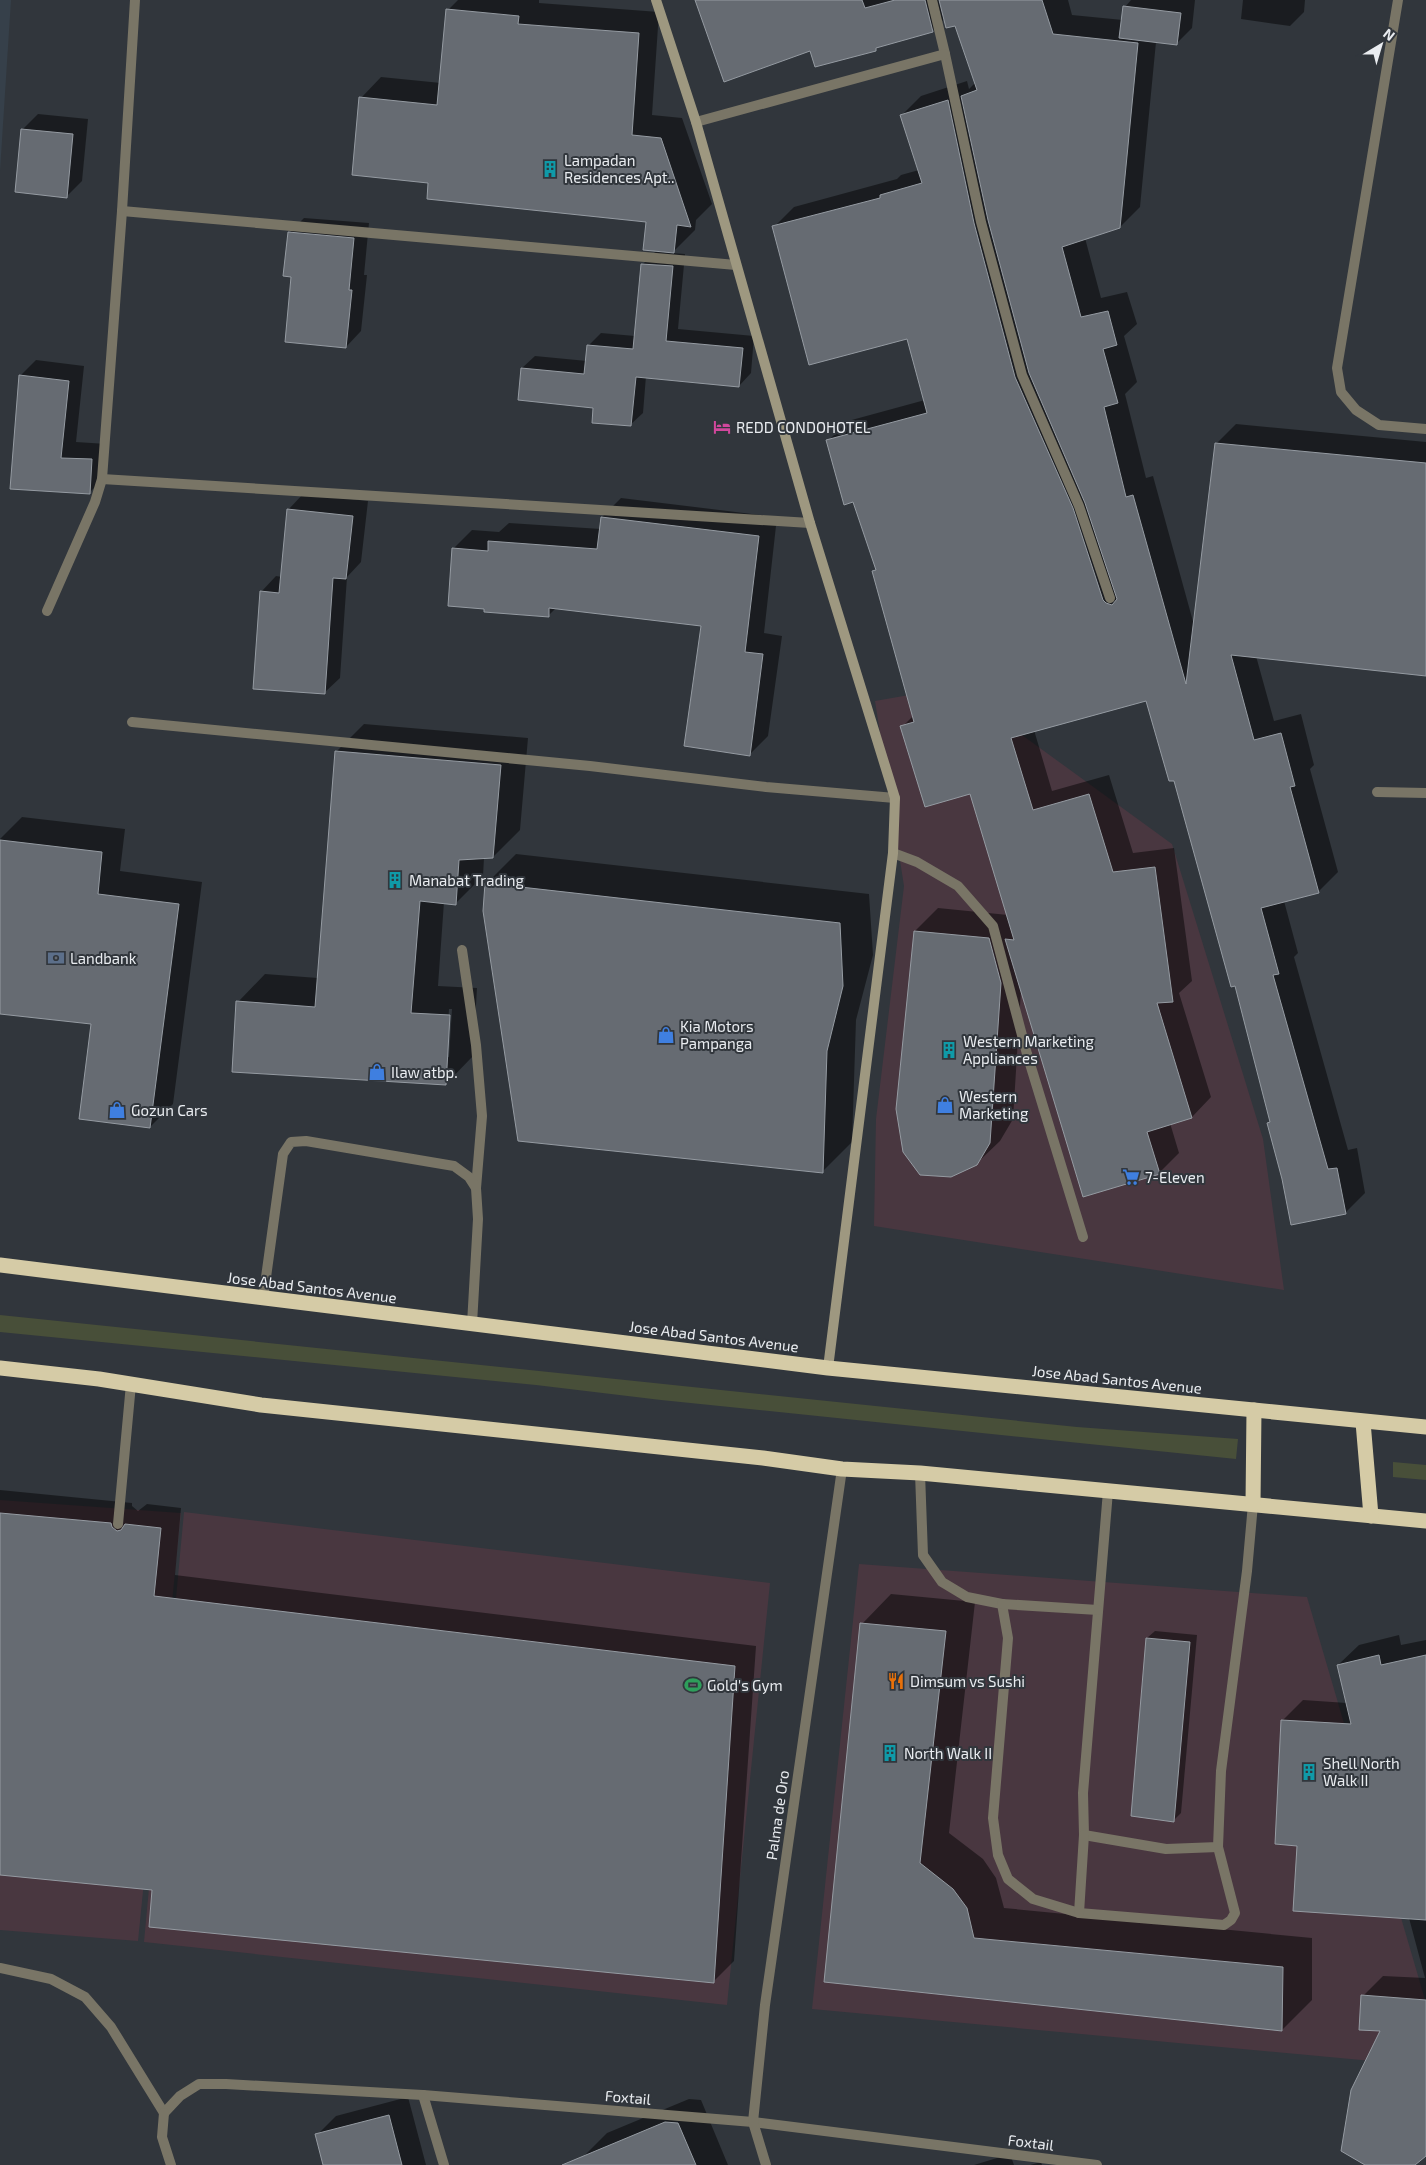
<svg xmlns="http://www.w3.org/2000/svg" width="1426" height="2165" font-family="'Exo 2',sans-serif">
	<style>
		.commercial { fill: #493740 }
		.built { fill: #36404a }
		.green { fill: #484f39 }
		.shadow { fill: #0007; fill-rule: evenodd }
		.building { fill: #666b72; stroke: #959ba2 }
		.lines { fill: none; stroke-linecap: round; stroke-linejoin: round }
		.lane { stroke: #797566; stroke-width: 10 }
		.street { stroke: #797566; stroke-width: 10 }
		.secondary { stroke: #9e9880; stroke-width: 10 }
		.highway { stroke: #d5cba6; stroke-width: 15 }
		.labels { text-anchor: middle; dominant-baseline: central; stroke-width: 4; stroke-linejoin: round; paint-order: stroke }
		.poi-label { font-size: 15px; fill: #e9ecf0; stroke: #31363c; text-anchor: start }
		.street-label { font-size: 15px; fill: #e9ecf0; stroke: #31363c }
	</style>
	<rect width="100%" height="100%" fill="#31363c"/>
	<g class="commercial">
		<path d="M1000,679L1022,735L1172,844L1263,1139L1284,1290L874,1226L876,1119L904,886L875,701Z"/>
		<path d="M0,1500L181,1513L138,1941L0,1930Z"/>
		<path d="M184,1512L770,1583L727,2005L144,1942Z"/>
		<path d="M859,1564L1307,1597L1426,2003V2066L812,2009Z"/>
	</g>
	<path class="built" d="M0,0H11L0,171Z"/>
	<g class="green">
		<path d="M0,1315L1077,1427L1238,1439L1236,1459L661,1400L536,1385L0,1332Z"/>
		<path d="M1393,1462L1426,1465V1480L1393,1477Z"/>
	</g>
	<g class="shadow">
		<path d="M458,0H539V3L659,12L652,115L682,118L712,204L696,220L695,230L672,253L685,254L678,329L754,336L751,373L739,386L646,376L643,413L630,425L522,368L535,356L587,361L588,346L601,333L635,336L643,264L657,250L647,221L430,181L361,98L381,77L441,83L448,10Z"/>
		<path d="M696,0H1068L1072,15L1123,20L1125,7L1131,0H1195L1192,28L1176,44L1156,42L1140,207L1120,227L1085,238L1101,298L1127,292L1137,324L1124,336L1137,382L1125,394L1146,478L1153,476L1194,625L1216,444L1236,424L1426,442V675L1256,656L1274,721L1301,714L1314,765L1310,769L1338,872L1318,892L1284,901L1298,953L1294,957L1348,1150L1357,1148L1365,1193L1345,1213L1271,1121L1236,984L1175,780L1147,699L1034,730L1052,791L1109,775L1133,853L1174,848L1192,981L1179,993L1211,1097L1192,1117L1170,1123L1179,1153L1159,1173L1021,990L1013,1119L1000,1141L976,1164L898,1109L915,931L938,908L1008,915L971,792L902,727L913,716L874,571L877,568L854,501L828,441L848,421L925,400L908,338L774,227L794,207L897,179L901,175L919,170L901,116L921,96L967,81L969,89L975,83L955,24L945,18L932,31L880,45L876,49H811Z"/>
		<path d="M1243,0H1305L1304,12L1290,26L1241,19Z"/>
		<path d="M38,114L88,119L82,181L67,196L23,129Z"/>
		<path d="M304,218L369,223L364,275H367L361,331L346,347L292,276L289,233Z"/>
		<path d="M36,360L84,366L76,442L107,444L105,477L89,493L12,488L20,376Z"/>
		<path d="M303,494L368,501L361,562L347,577L340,678L324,693L261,592L276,576L282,577L288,510Z"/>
		<path d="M621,498L777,517L764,633L782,636L768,736L749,755L703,625L556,608L548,616L485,608L453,549L472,530L499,532L509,523L601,529L602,517Z"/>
		<path d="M364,724L528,738L520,830L493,857L484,858L483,876L456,903L444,902L438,986L477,988L473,1056L446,1084L238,1002L265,974L318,978L336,752ZM449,1009H452L449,1057H446Z"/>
		<path d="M22,817L125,829L120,871L202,882L173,1104L150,1127L93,1023L0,1013V839Z"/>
		<path d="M516,854L869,894L873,955L856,1020L852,1142L822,1172L486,884Z"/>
		<path d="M0,1490L132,1503V1506L138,1511L147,1504L181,1508L175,1575L756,1646L734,1961L713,1982L154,1889L0,1873Z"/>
		<path d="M891,1594L975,1602L949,1833L983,1859L996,1878L1004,1908L1312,1938V2000L1282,2030L825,1981L862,1624Z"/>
		<path d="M1155,1631L1197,1635L1181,1813L1173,1821L1147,1638Z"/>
		<path d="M1399,1635L1401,1645L1426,1640V2155L1394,2165H1367L1382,2030L1363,1996L1383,1976L1425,1978L1409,1918L1298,1845L1283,1720L1303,1700L1347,1703L1338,1665L1359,1645Z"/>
		<path d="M408,2097L426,2165H325L317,2135L336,2116Z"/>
		<path d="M689,2099L701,2100L728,2165H587L584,2156L607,2133Z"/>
		<path d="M1010,2154L1014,2165H974Z"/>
		<path d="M1041,2162L1042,2165H1030Z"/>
	</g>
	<g class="building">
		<path d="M695,0H862L865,8L895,0H925L933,32L876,48V51L815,67L810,51L724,82Z"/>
		<path d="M939,0H1042L1053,34L1138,43L1120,228L1062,247L1081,317L1108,311L1117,345L1103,349L1118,403L1104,407L1126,497L1133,495L1186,684L1215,443L1426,463V676L1231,655L1254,740L1281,733L1295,786L1290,787L1319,893L1261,908L1279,974L1273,975L1328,1169L1337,1168L1346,1214L1291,1225L1282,1179L1267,1123L1270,1122L1235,986L1231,987L1174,781H1169L1146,701L1011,738L1033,810L1089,794L1113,872L1155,867L1173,1002L1157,1003L1192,1118L1147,1132L1160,1174L1083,1197L1005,939L1014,940L970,794L925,807L900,726L914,722L872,571L876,570L853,502L844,505L826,440L927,413L907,339L809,365L772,226L880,198V195L922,183L900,115L948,100L974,223L1015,377L1073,508L1103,600L1106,603L1112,605L1117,599L1085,503L1029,373L988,220L961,96L977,90L955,26L946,28Z"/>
		<path d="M1123,6L1181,13L1177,45L1119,38Z"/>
		<path d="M446,9L519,16L518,24L639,33L632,135L661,138L691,227L677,225L674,253L643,250L646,222L427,199L428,183L352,175L359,97L437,105Z"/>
		<path d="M21,129L73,134L67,198L15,192Z"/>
		<path d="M288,232L354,238L349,290H352L346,348L285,342L291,277L283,276Z"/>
		<path d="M641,264L673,266L666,341L743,348L739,387L636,377L631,426L592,423L593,408L518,400L521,368L584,374L587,345L633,349Z"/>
		<path d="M19,375L69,381L61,458L92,459L90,494L10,489Z"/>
		<path d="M287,509L353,516L346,579L333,578L325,694L253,689L260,591L279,593Z"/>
		<path d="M601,517L759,536L745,652L763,654L750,756L684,746L701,626L549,608V617L484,612V609L448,606L452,548L488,551V541L597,549Z"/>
		<path d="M335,751L501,765L493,858L459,860L456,905L420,901L411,1013L450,1015L446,1085L232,1072L236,1001L315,1007Z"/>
		<path d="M0,840L102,852L98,894L179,904L150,1128L79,1119L91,1024L0,1014Z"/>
		<path d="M485,883L840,923L843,986L827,1051L823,1173L518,1141L483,911Z"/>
		<path d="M914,931L989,938L1001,983L990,1143L977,1165L951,1177L920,1175L903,1152L896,1109Z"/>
		<path d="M0,1513L111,1523L112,1527L117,1531L121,1530L125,1524L161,1528L154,1596L735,1666L714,1983L149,1927L152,1890L0,1875Z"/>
		<path d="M860,1623L946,1631L920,1863L953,1889L967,1908L974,1938L1283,1967L1282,2031L824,1982Z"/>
		<path d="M1146,1638L1190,1642L1174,1822L1131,1816Z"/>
		<path d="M1379,1655L1381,1665L1426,1655V1920L1293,1911L1297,1846L1275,1844L1281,1720L1351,1724L1337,1665Z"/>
		<path d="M1361,1995L1426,2000V2156L1415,2165H1365L1341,2151L1351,2090L1380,2031L1359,2030Z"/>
		<path d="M389,2115L402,2165H323L315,2134Z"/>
		<path d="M665,2122L678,2123L696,2165H562Z"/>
	</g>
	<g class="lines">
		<g class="lane">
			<path d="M1398,0L1337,368L1341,392L1356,410L1379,425L1426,429"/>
			<path d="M1377,792L1426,793"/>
			<path d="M893,853L917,862L958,886L993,926L1027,1054L1083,1237"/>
			<path d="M462,950L476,1045L482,1116L476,1188"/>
			<path d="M263,1299L283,1154L291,1142L306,1141L454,1166L469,1177L476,1188L478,1219L472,1324"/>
			<path d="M920,1473L923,1555L942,1582L967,1597L1002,1604L1008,1638L993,1818L998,1855L1008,1879L1033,1899L1079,1913L1224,1925L1231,1920L1235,1913L1218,1847"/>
			<path d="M1108,1491L1083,1793L1084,1835L1166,1849L1218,1847L1221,1771L1247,1571L1253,1504"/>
			<path d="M118,1524L131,1384"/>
			<path d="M1002,1604L1098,1610"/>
			<path d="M1079,1913L1084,1835"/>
		</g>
		<g class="street">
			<path d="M932,0L945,54L981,222L1022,375L1079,506L1110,598"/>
			<path d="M696,122L945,54"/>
			<path d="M122,211L736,265"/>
			<path d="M102,479L810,523"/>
			<path d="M47,611L95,502L102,479L122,211L135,0"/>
			<path d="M132,722L590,766L766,787L895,798"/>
			<path d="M0,1968L51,1979L85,1997L111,2027L164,2113"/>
			<path d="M423,2095L444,2165"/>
			<path d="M164,2113L180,2096L199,2084H226L423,2095L753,2122L1097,2165"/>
			<path d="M164,2113L162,2137L171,2165"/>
			<path d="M766,2165L753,2122L765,2005L842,1469"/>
		</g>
		<path class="secondary" d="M656,0L696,122L810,523L895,798L893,853L828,1368"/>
		<g class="highway">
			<path d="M0,1265L828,1368L1426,1427"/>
			<path d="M0,1368L99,1379L261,1405L763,1458L842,1469L920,1473L1426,1521"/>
			<path d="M1363,1422L1371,1516"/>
			<path d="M1253,1504L1254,1410"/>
		</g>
	</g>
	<defs>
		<g id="building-bare" transform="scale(1.35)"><path d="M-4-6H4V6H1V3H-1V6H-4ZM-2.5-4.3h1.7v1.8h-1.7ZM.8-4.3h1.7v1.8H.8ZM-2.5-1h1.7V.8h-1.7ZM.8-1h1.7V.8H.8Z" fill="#0f9aa8" stroke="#31363c" stroke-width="2.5" paint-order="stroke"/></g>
		<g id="hotel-bare" transform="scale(1.35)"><path d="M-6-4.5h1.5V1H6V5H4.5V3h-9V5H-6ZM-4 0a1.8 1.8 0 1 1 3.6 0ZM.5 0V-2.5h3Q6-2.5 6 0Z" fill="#d1479c" stroke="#31363c" stroke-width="2.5" paint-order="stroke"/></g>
		<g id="bank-bare" transform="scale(1.35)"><path d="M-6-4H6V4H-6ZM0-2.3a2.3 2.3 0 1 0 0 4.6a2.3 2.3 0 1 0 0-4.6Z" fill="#5c6f8a" stroke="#31363c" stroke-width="2.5" paint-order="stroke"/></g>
		<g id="shop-bare" transform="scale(1.35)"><path d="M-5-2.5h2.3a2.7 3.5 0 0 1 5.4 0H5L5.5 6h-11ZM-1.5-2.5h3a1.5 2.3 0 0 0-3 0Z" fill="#3f7fe0" stroke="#31363c" stroke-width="2.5" paint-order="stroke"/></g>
		<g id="supermarket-bare" transform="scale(1.35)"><path d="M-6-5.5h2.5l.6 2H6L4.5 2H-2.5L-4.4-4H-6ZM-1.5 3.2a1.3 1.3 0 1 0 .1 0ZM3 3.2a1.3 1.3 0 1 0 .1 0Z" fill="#3f7fe0" stroke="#31363c" stroke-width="2.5" paint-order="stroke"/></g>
		<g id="restaurant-bare" transform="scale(1.35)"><path d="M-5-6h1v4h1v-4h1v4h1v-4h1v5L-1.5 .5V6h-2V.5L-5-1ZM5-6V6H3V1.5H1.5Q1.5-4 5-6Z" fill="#e8710a" stroke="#31363c" stroke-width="2.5" paint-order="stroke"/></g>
		<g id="stadium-bare" transform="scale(1.35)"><path d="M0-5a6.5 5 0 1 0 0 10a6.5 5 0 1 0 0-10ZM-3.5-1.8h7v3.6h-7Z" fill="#2e9e5b" stroke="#31363c" stroke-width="2.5" paint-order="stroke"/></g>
	</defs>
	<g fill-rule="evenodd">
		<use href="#building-bare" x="550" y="169"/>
		<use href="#hotel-bare" x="722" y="427"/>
		<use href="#building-bare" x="395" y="880"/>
		<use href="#bank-bare" x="56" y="958"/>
		<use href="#shop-bare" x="666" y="1035"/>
		<use href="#building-bare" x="949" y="1050"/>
		<use href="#shop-bare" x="377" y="1072"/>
		<use href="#shop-bare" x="945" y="1105"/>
		<use href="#shop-bare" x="117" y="1110"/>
		<use href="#supermarket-bare" x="1131" y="1177"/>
		<use href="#restaurant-bare" x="896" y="1681"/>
		<use href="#stadium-bare" x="693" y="1685"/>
		<use href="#building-bare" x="890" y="1753"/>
		<use href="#building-bare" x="1309" y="1772"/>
	</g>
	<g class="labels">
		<g class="poi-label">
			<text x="564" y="160">Lampadan<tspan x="564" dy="17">Residences Apt..</tspan></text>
			<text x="736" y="427">REDD CONDOHOTEL</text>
			<text x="409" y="880">Manabat Trading</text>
			<text x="70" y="958">Landbank</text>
			<text x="680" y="1026">Kia Motors<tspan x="680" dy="17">Pampanga</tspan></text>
			<text x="963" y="1041">Western Marketing<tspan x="963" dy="17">Appliances</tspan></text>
			<text x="391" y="1072">Ilaw atbp.</text>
			<text x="959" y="1096">Western<tspan x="959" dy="17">Marketing</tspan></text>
			<text x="131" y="1110">Gozun Cars</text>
			<text x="1145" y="1177">7-Eleven</text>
			<text x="910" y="1681">Dimsum vs Sushi</text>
			<text x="707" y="1685">Gold's Gym</text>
			<text x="904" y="1753">North Walk II</text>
			<text x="1323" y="1763">Shell North<tspan x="1323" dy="17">Walk II</tspan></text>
		</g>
		<g class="street-label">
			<text transform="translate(312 1287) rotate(7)">Jose Abad Santos Avenue</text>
			<text transform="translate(714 1336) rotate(7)">Jose Abad Santos Avenue</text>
			<text transform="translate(1117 1379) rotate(6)">Jose Abad Santos Avenue</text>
			<text transform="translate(777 1815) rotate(-82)">Palma de Oro</text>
			<text transform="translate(628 2097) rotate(5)">Foxtail</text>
			<text transform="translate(1031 2142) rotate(7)">Foxtail</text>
		</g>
	</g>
	<g transform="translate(1381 45) rotate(38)" stroke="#31363c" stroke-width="4" paint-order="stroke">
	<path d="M0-4L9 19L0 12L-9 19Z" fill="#e9ecf0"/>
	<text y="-8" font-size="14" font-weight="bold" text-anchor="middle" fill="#e9ecf0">N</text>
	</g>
</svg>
